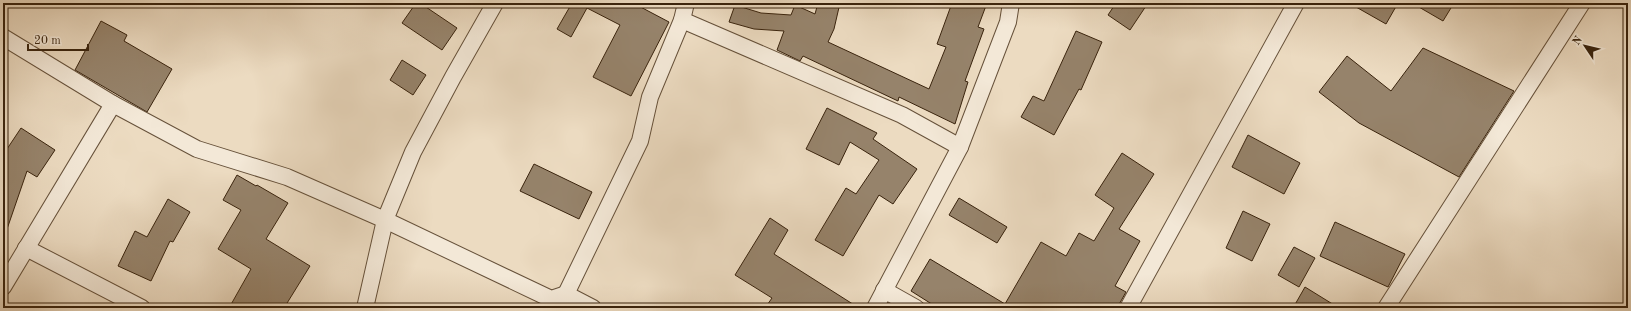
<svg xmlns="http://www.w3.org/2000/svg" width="1631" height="311" font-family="'Old Standard TT',serif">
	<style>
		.building { fill: #96836b; stroke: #39230d }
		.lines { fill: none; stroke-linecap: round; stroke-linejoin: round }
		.minor-casing { stroke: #66513a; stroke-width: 18 }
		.minor { stroke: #f3e8d7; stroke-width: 16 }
	</style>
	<rect width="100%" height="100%" fill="#ecdbc1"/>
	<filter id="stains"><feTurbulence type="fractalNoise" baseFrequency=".005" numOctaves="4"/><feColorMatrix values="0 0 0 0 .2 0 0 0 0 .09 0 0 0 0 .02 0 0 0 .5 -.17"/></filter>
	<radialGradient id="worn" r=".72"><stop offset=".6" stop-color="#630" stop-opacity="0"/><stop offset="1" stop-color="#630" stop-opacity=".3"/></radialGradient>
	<g class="building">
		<path d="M416,3H420L457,28L442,50L402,23Z"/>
		<path d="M572,3H633L669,22L631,96L593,77L620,25L587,8L571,37L557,29Z"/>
		<path d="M818,3H840L834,29L828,42L929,89L946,47L937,44L952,3H987L978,27L984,29L965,81L968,82L955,124L899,97L898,101L803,56L800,61L777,50L784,31L754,29L729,22L735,5L761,13L791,15L795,5L815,14Z"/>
		<path d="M1116,3H1148L1130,30L1108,15Z"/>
		<path d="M1349,3H1398L1386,24Z"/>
		<path d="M1412,3H1454L1443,21Z"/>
		<path d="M101,21L127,35L124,41L172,69L147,112L75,70Z"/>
		<path d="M1076,31L1102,42L1081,90L1079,89L1054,135L1021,117L1033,96L1044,101Z"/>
		<path d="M1423,48L1514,91L1459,177L1359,123L1319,92L1347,56L1391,91Z"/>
		<path d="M402,60L426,75L413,95L390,80Z"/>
		<path d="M827,108L877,133L873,139L917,169L893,204L879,195L843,256L815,240L846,188L856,194L879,160L850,142L839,165L806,149Z"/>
		<path d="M21,128L55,150L37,177L27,171L6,232L3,231V155Z"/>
		<path d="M1248,135L1300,163L1284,194L1232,167Z"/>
		<path d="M1122,153L1154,174L1119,229L1140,241L1115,286L1126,292L1117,308H938L911,291L930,259L1005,304L1041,242L1066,256L1079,233L1094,241L1114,208L1095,195Z"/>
		<path d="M534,164L592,192L579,219L520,191Z"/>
		<path d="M237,175L256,186L257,185L288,203L266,239L310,266L284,308H229L251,269L218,249L241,210L223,200Z"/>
		<path d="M959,198L1007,227L997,243L949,215Z"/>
		<path d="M168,199L190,212L173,242L170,241L151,281L118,266L135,231L147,237Z"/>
		<path d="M1243,211L1270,224L1252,261L1226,248Z"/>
		<path d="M770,218L788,230L774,254L859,308H765L772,298L735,275Z"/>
		<path d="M1335,222L1405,254L1388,287L1320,256Z"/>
		<path d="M1294,247L1315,258L1299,287L1278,275Z"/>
		<path d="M1305,287L1339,308H1293Z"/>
	</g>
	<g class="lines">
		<g class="minor-casing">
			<g id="minor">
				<path d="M682,20L902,115L960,147"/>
				<path d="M3,37L113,104L197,149L287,177L385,220L551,299L566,294L593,308"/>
				<path d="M26,248L142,308"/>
				<path d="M3,287L113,104"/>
				<path d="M884,290L916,308"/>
				<path d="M365,308L385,220L413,152L453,77L495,3"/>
				<path d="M562,308L566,294L640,141L650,97L682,20L686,3"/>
				<path d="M875,308L960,147L1008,22L1011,3"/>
				<path d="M1128,308L1296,3"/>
				<path d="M1386,308L1582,3"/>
			</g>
		</g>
		<use href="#minor" class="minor"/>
	</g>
	<rect width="1631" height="311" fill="none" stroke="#ecdbc1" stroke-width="16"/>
	<rect x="4" y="4" width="1623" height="303" fill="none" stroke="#39230d" stroke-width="2"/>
	<rect x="8" y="8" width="1615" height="295" fill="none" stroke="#39230d"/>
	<g transform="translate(1585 46) rotate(305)" stroke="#f3e8d7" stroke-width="3" paint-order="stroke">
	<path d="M0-3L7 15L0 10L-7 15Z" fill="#39230d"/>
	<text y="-6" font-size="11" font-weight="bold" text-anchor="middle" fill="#39230d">N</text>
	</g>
	<path d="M28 44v6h60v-6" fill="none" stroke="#39230d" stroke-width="2"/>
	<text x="34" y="44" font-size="12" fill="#39230d" stroke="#f3e8d7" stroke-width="3" paint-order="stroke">20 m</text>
	<rect width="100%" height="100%" filter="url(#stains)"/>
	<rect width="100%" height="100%" fill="url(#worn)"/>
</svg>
